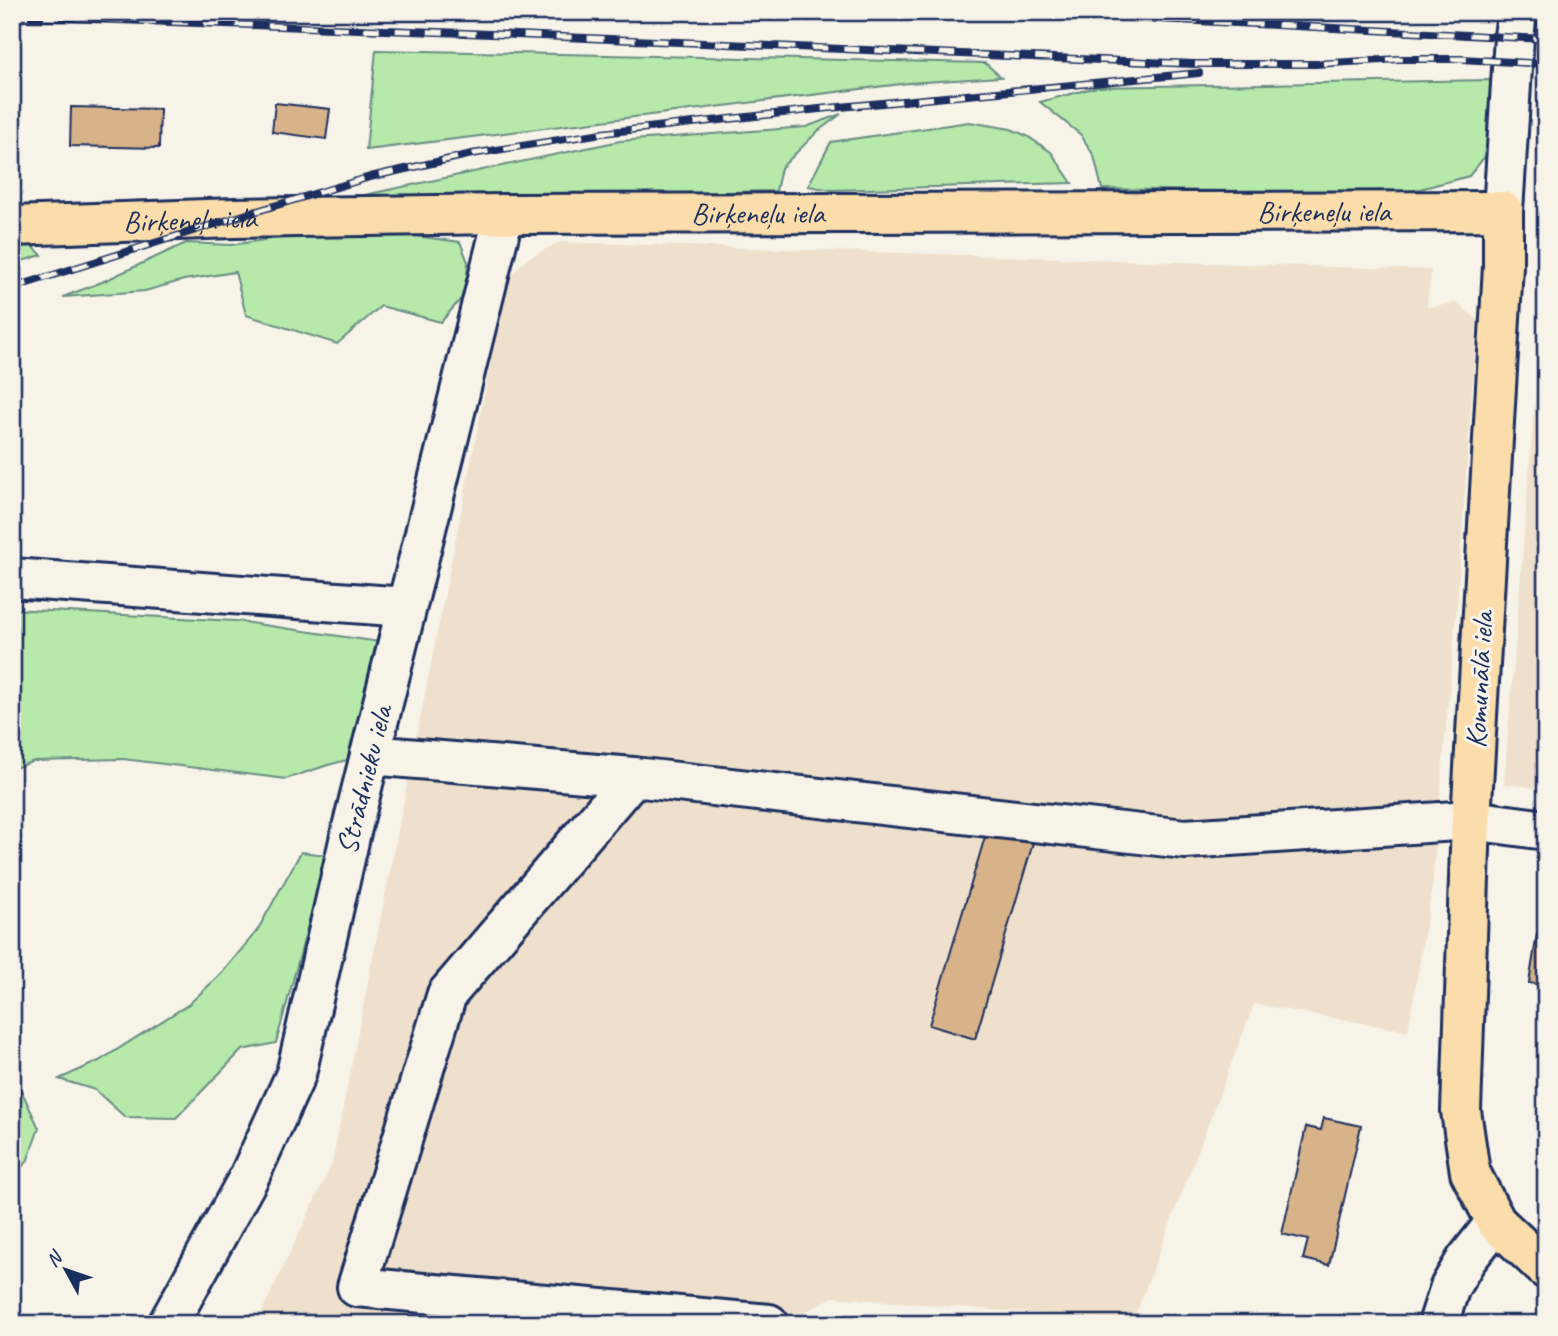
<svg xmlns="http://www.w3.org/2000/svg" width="1558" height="1336" font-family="Caveat,sans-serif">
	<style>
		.built { fill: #eee0cc }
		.green { fill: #b6e9aa; stroke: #688c84; stroke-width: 2 }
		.building { fill: #d8b38a; stroke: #1b2f5e; stroke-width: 2 }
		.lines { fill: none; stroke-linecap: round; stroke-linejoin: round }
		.minor-casing { stroke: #1b2f5e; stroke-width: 44 }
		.major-casing { stroke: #1b2f5e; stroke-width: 44 }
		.minor { stroke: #f7f3e8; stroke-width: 38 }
		.major { stroke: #fbddab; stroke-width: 38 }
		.rail-casing { stroke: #1b2f5e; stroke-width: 8 }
		.rail { stroke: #f7f3e8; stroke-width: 5; stroke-dasharray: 16; stroke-linecap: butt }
		.labels { text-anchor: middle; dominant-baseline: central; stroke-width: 6; stroke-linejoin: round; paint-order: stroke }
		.street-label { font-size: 30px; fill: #1b2f5e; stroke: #f7f3e8 }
	</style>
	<rect width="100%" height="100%" fill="#f7f3e8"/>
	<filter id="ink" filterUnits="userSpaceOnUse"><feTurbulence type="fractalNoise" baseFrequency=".0143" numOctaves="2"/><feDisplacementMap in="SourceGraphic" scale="14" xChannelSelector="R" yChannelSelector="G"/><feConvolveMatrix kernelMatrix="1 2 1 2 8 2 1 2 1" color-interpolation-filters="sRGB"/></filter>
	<g filter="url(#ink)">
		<g class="built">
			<path d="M559,242L1431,270L1427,307L1456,303L1477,319L1458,591L1432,887L1408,1031L1254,1004L1133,1321L833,1297L783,1324H256L332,1164L505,290L513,273L527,259Z"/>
			<path d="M1546,263V789L1504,784Z"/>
		</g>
		<g class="green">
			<path d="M376,50L985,63L1001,77L909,83L366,150Z"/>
			<path d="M1490,80L1487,154L1469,176L1401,194L1102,189L1094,156L1081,135L1040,102L1097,87Z"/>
			<path d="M841,114L818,131L781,168L776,191L336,201L620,141L806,127Z"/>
			<path d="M969,122L1011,129L1027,136L1051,152L1072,183L832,190L808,186L831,142Z"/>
			<path d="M392,233L460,242L468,262L466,293L441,322L381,306L337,344L246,315L235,272L184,280L145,291L63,297L102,282L186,243L231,245L271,239Z"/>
			<path d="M30,244L42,255L12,264V245Z"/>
			<path d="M12,609L236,621L387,643L347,760L328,765L286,779L123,759L34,761L12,769Z"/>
			<path d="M301,852L327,855L276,1043L242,1050L176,1118L125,1117L95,1090L59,1079L99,1061L189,1004L221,974L257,931Z"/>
			<path d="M12,1071L39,1128L27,1162L12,1176Z"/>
		</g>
		<g class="building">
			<path d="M275,103L330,109L326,139L272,132Z"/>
			<path d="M71,107L160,109L159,148L70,146Z"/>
			<path d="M987,830L1033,843L975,1039L929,1025Z"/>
			<path d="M1537,934L1546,936V986L1529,983Z"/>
			<path d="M1324,1118L1361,1126L1329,1265L1303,1259L1308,1240L1282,1234L1306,1127L1321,1130Z"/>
		</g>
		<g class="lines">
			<g class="minor-casing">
				<g id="minor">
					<path d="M1503,211L1514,37L1517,12"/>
					<path d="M12,578L406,607"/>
					<path d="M370,755L633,777L1185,839L1471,820L1546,830"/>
					<path d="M633,777L447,994L357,1287L769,1324"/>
					<path id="s1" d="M168,1324L249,1177L296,1074L351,832L504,214"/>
					<path d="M1438,1324L1450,1287L1466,1260L1496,1222"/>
				</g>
			</g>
			<g class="major-casing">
				<g id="major">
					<path id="s2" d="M12,226L234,218L504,214L1503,211V266L1471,820L1461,1111L1470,1172L1496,1222L1546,1269"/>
				</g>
			</g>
			<use href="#minor" class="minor"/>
			<use href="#major" class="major"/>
			<g class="rail-casing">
				<g id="rail">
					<path d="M1022,12L1546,39"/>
					<path d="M12,16L517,35L1194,64H1315L1399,59H1461L1546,64"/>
					<path d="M12,288L234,218L370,177L472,154L602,133L819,109L1199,73"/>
				</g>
			</g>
			<use href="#rail" class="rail"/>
		</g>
	</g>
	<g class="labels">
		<g class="street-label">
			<text stroke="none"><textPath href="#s2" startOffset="1312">Birķeneļu iela</textPath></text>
			<text stroke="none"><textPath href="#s2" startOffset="746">Birķeneļu iela</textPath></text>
			<text stroke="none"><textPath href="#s2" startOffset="178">Birķeneļu iela</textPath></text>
			<text transform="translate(1479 680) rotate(-87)">Komunālā iela</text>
			<text stroke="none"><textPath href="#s1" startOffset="583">Strādnieku iela</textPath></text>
		</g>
	</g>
	<rect width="1558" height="1336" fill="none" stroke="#f7f3e8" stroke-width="42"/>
	<rect x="21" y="21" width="1516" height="1294" fill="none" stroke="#1b2f5e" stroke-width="2.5" filter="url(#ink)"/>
	<g transform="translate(66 1270) rotate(310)" stroke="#f7f3e8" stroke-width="5" paint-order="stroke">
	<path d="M0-5L12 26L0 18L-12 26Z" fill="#1b2f5e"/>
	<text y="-10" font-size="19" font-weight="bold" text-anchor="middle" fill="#1b2f5e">N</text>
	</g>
</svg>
